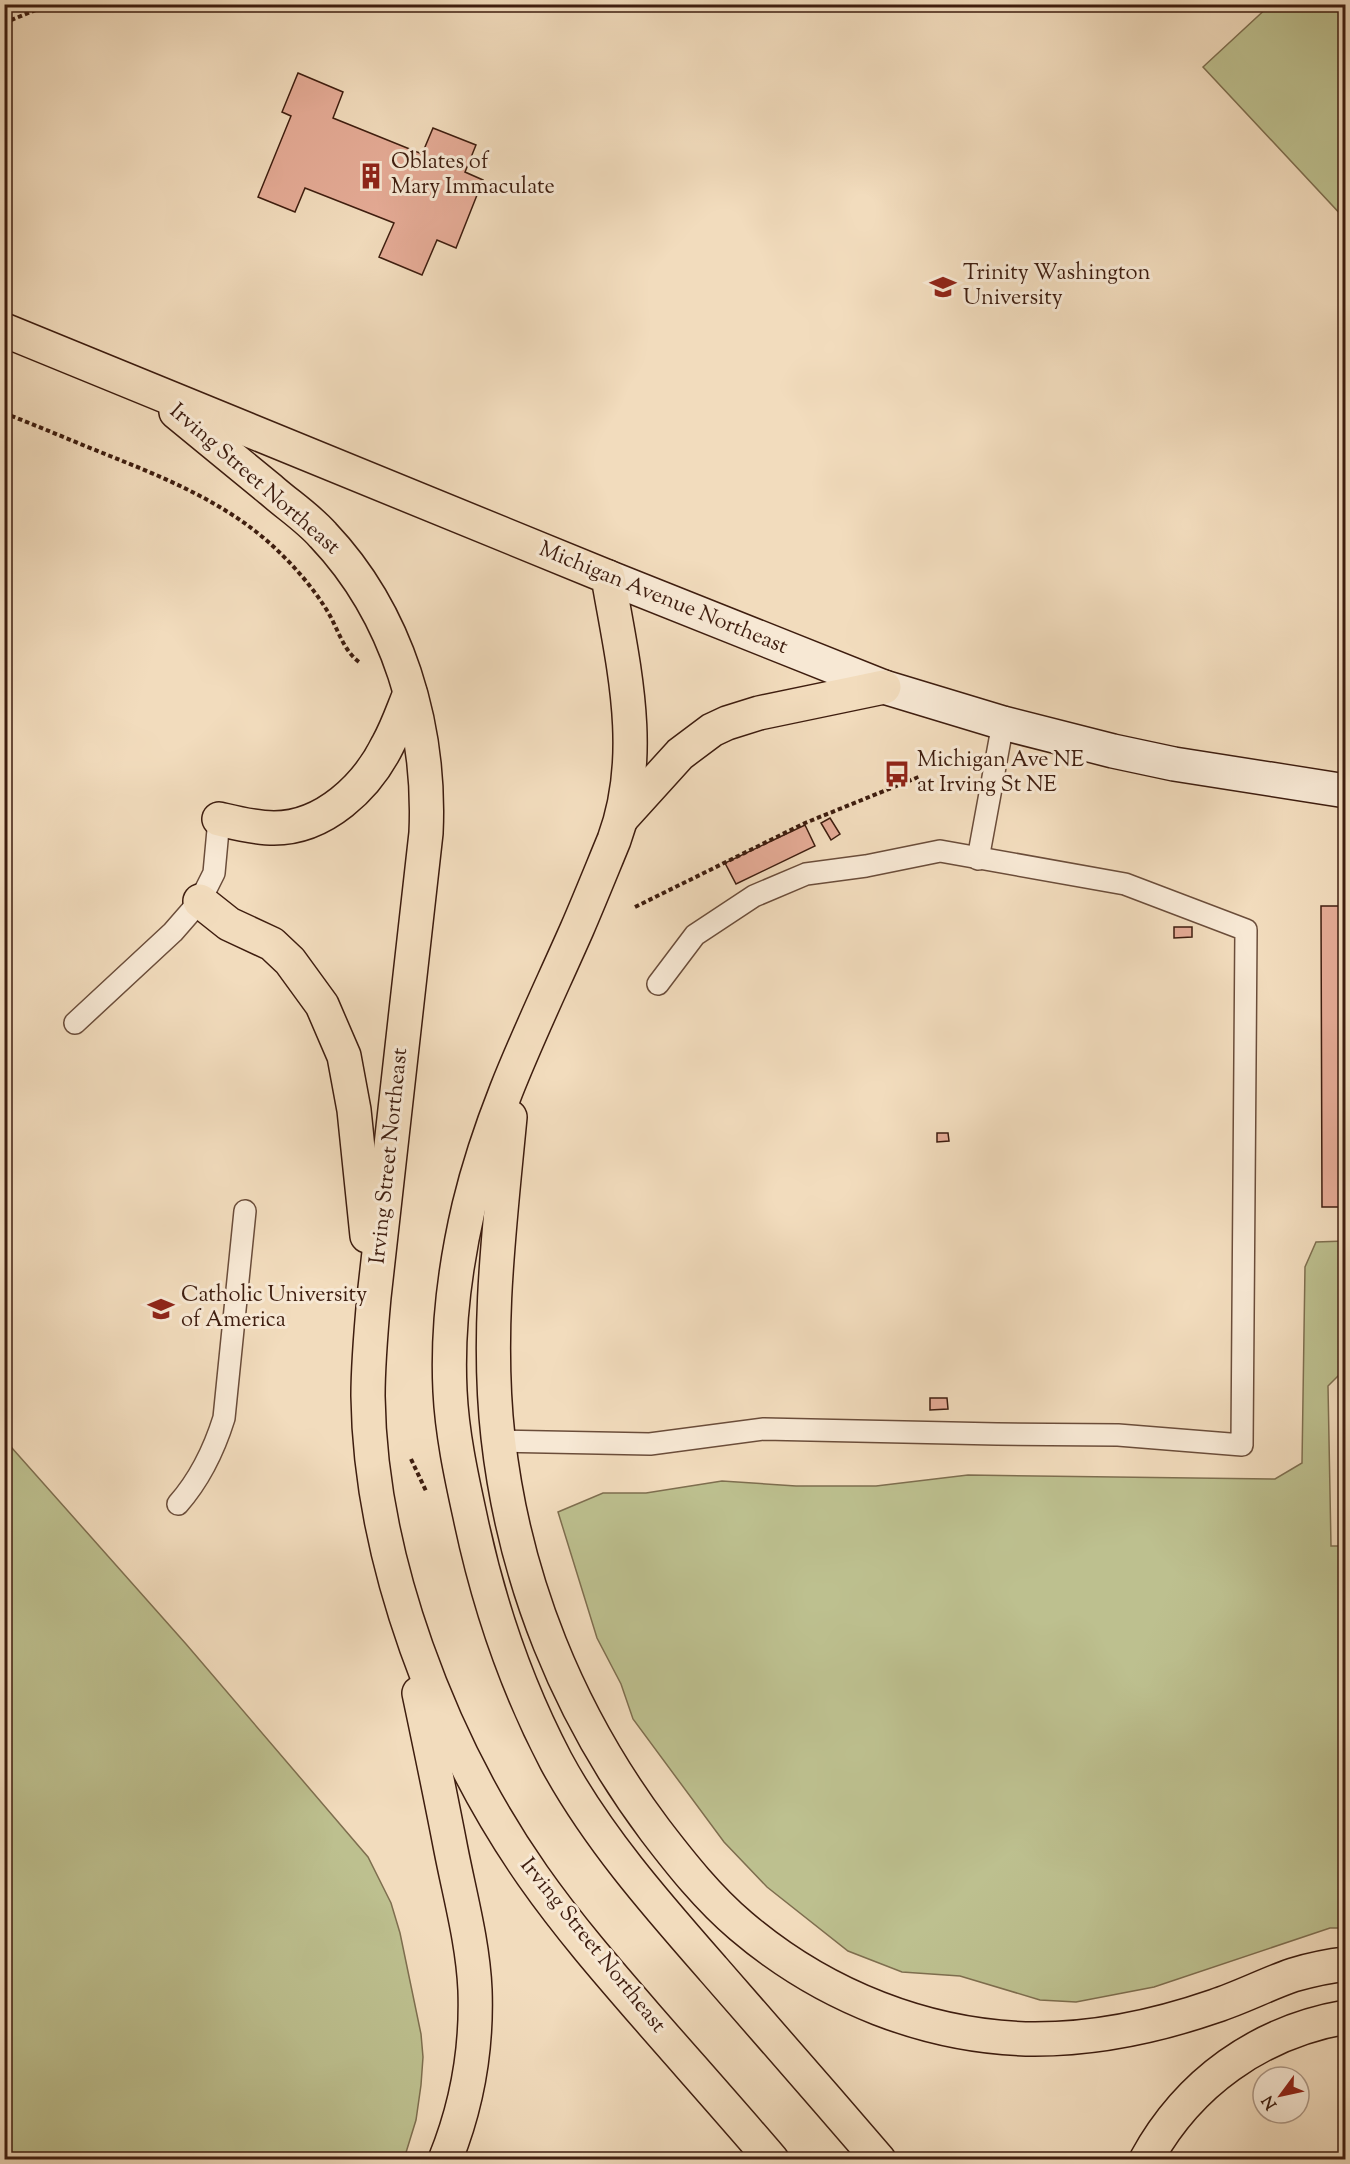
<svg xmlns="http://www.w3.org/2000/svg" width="1350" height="2164" font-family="'Sorts Mill Goudy',serif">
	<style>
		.green { fill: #bdc08f; stroke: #7e6e4f; stroke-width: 1.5 }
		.building { fill: #e5ab96; stroke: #3e1d0f; stroke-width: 1.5 }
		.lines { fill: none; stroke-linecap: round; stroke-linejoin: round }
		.lane-casing { stroke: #6b4d3a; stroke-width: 24 }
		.secondary-casing { stroke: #3e1d0f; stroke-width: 36 }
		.primary-casing { stroke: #3e1d0f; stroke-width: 36 }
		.path { stroke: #3e1d0f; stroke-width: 4; stroke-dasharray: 4.5 3; stroke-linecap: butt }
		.lane { stroke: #f7e8d4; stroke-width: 21 }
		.secondary { stroke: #f7e8d4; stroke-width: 33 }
		.primary { stroke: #f2dcbd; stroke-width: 33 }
		.labels { text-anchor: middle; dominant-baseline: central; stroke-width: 6; stroke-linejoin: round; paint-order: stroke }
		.poi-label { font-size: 22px; fill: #3e1d0f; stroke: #f7e8d4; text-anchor: start }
		.street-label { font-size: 22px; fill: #3e1d0f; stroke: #f7e8d4 }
	</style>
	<rect width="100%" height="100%" fill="#f2dcbd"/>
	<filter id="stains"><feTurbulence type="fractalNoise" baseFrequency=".00333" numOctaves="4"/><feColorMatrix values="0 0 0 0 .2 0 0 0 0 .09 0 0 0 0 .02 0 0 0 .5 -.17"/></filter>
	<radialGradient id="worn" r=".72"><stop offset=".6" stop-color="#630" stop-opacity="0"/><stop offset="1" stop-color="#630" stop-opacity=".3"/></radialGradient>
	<g class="green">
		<path d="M1270,5H1345V219L1203,67Z"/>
		<path d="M1345,1241V1369L1328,1386L1331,1546H1346L1345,1928H1330L1154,1987L1076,2002L1040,2000L960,1976L902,1972L848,1951L767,1887L724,1842L633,1719L621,1684L597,1638L558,1512L603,1493H646L722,1481L796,1486H876L968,1475L1275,1479L1302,1463L1305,1267L1316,1242Z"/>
		<path d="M4,1439L186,1644L368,1857L391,1903L400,1933L421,2034L423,2057L421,2085L416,2120L404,2159H5Z"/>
	</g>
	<g class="building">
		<path d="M298,73L343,92L333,118L422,154L433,128L476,145L465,172L483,180L456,248L437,240L422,275L379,257L394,223L305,188L295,212L258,197L291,116L282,112Z"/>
		<path d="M830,818L840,834L831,840L821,823Z"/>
		<path d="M805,825L815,846L736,884L725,863Z"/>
		<path d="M1321,906H1346V1207H1322Z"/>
		<path d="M1174,927H1192V937L1174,938Z"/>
		<path d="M937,1133H948L949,1141L937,1142Z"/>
		<path d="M930,1398H947L948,1409L930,1410Z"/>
	</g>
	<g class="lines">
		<g class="lane-casing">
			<g id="lane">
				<path d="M978,859L1003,723"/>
				<path d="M75,1023L173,932L200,901L214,873L219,819"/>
				<path d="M499,1441L650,1444L764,1429L997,1434L1118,1435L1242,1445L1246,930L1125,884L940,851L866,866L806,874L754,896L695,935L658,984"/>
				<path d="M178,1504C200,1479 214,1450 224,1418L245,1211"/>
			</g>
		</g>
		<g class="secondary-casing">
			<path id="secondary" d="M608,577L884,687L1003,723L1113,751L1174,764L1346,791"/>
		</g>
		<g class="primary-casing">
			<g id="primary">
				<path d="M4,330L608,577C623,664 646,754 614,840C602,869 590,899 577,929C536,1022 493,1106 469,1206C455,1266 447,1329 450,1391C452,1433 461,1475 470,1516C488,1602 515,1683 556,1761C597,1837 656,1904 713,1969C768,2032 824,2096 879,2160"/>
				<path d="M176,412C208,438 239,464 271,490C288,505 308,518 323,535C398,614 431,726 426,833L374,1297C371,1330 368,1363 368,1396C370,1559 440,1743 533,1876C568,1926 608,1972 648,2018C689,2065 731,2112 772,2160"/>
				<path d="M622,818L680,754L712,730L727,723L759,713L884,687"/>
				<path d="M219,819C236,823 255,828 274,828C324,828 367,787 388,744C397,728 403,710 410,693"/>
				<path d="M200,901L229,924L272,944L290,961L322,1005L344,1056L354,1110L367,1236"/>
				<path d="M510,1117C500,1223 486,1330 498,1437C514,1580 568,1714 655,1830C681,1864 708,1898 741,1926C823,1996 928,2038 1035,2039C1097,2039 1157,2026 1215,2006C1242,1997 1267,1984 1293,1975C1310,1970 1328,1966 1346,1964"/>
				<path d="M419,1693C430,1745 441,1798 451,1850C460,1896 473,1943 475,1990C477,2048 467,2106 445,2160"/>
				<path d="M1146,2160C1188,2083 1259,2032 1346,2017"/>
			</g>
		</g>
		<g class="path">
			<path d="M4,23L50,4"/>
			<path d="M4,413C40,427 75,442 110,456C168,479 230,505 276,549C296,568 314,589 328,612C338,629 343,650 359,662"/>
			<path d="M635,907L805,823L921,776"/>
			<path d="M411,1459L426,1491"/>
		</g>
		<use href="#lane" class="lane"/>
		<use href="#secondary" class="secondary"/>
		<use href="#primary" class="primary"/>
	</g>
	<defs>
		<g id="building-bare" transform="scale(2.07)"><path d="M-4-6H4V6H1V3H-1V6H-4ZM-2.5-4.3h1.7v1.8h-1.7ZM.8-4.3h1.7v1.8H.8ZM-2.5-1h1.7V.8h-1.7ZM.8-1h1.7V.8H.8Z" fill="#8f2418" stroke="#f7e8d4" stroke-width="2.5" paint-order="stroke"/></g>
		<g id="university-bare" transform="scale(2.07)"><path d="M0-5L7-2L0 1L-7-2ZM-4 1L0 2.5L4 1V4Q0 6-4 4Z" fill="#8f2418" stroke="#f7e8d4" stroke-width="2.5" paint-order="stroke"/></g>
		<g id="bus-bare" transform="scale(2.07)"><path d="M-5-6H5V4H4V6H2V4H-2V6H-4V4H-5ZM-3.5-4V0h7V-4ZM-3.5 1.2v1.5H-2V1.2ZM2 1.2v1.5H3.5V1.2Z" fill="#8f2418" stroke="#f7e8d4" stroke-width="2.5" paint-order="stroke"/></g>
	</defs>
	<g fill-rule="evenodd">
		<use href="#building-bare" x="371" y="176"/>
		<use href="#university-bare" x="943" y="287"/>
		<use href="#bus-bare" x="897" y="774"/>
		<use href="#university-bare" x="161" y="1309"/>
	</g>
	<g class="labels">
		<g class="poi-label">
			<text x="391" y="163">Oblates of<tspan x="391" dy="25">Mary Immaculate</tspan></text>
			<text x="963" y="274">Trinity Washington<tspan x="963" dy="25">University</tspan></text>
			<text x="917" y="761">Michigan Ave NE<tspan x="917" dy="25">at Irving St NE</tspan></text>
			<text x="181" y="1296">Catholic University<tspan x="181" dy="25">of America</tspan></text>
		</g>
		<g class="street-label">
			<text transform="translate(254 480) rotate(41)">Irving Street Northeast</text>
			<text transform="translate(663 599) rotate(22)">Michigan Avenue Northeast</text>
			<text transform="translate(390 1156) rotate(-84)">Irving Street Northeast</text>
			<text transform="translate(592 1946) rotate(51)">Irving Street Northeast</text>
		</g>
	</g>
	<rect width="1350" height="2164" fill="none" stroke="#f2dcbd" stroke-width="24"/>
	<rect x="6" y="6" width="1338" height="2152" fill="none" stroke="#3e1d0f" stroke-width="3"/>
	<rect x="12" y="12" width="1326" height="2140" fill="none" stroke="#3e1d0f" stroke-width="1.5"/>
	<g transform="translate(1281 2095) rotate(237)"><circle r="28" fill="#f7e8d4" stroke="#ad9785" stroke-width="1.5"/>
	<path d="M0-4.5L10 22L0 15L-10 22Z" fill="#8f2418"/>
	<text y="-9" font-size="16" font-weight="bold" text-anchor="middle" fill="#3e1d0f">N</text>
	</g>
	<rect width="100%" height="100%" filter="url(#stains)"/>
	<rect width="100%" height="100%" fill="url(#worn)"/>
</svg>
